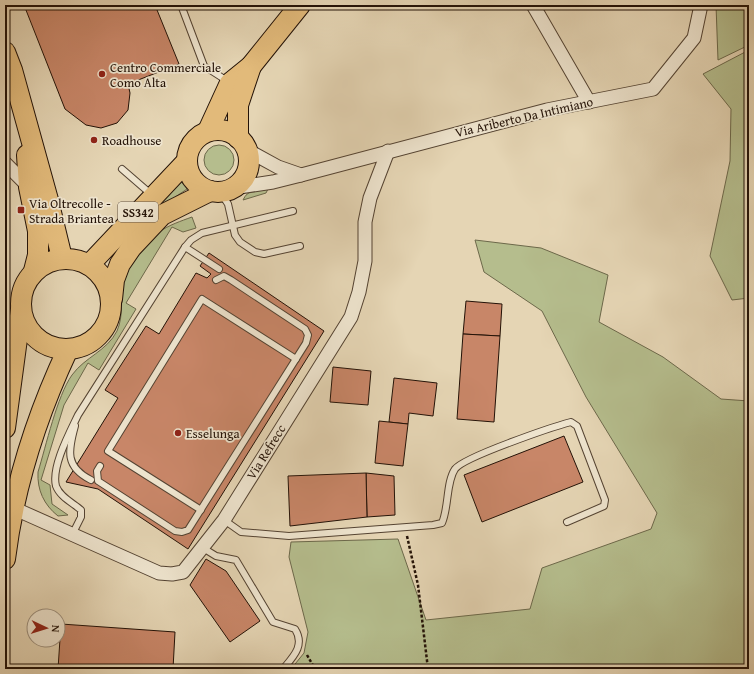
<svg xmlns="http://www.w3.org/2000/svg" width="754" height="674" font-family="'Gentium Book Plus',serif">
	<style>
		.green { fill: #b5bd8d; stroke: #6c684a }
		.building { fill: #c88668; stroke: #231207 }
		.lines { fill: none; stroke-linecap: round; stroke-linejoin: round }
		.lane-casing { stroke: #544332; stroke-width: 8 }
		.street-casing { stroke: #544332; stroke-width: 15 }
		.primary-casing { stroke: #231207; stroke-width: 22 }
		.path { stroke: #231207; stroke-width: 2.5; stroke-dasharray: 3 2; stroke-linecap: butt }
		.lane { stroke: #eee4ce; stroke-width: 6 }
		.street { stroke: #eee4ce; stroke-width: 13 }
		.primary { stroke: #e2ba7a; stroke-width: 20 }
		.poi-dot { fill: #8f2418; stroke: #eee4ce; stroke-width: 1.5 }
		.labels { text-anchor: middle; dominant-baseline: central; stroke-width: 3.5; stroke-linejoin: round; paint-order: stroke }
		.shield { fill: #eee4ce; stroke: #605143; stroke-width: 1 }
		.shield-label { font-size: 12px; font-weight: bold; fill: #231207 }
		.poi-label { font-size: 13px; fill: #231207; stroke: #eee4ce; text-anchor: start }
		.street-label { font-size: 13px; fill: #231207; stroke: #eee4ce }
	</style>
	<rect width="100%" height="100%" fill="#e5d5b4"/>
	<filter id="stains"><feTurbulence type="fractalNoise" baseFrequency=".005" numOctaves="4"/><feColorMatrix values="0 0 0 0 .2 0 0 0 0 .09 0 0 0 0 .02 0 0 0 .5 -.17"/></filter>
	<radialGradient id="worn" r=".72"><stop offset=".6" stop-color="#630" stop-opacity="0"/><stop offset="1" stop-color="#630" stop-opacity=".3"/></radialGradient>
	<g class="green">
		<path d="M716,5H749V45L718,60Z"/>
		<path d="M749,50V298L732,300L710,256L730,161L731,109L703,74Z"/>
		<circle cx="219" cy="160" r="15"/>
		<path d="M179,179L187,189L159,208L152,206Z"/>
		<path d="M268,189L266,193L243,200C248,189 257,190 268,189Z"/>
		<path d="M192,217L196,228L183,232L172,227L126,303L136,309L99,370L88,363L64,405L41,480L50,485L52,504L68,515L58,516C44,505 37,490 38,472C46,446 57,396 72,375C85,357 107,351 117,331C124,315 120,299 123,283C125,268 147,240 159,232C169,225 181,221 192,217Z"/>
		<path d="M475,240L541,248L608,275L599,322L663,357L721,399L749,401V669H291L304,653L308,632L289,557L291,542L398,539L426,620L530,609L542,568L651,529L657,513L586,397L542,311L484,272Z"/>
	</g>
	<g class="building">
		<path d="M24,5H155L179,64L128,84L130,93L128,110L117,123L101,128L86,125L65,109Z"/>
		<path d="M209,253L324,331L188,549L98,489L66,482L118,398L105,390L146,326L159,334L196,273L207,278L211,274L200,266Z"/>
		<path d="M466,301L502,304L500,336L463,334Z"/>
		<path d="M463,334L500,336L494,422L457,419Z"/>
		<path d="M333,367L371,371L368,405L330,402Z"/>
		<path d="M394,378L437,383L433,416L409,413L408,424L389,422Z"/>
		<path d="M379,421L408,424L403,466L375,463Z"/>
		<path d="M564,436L583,482L482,522L464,475Z"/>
		<path d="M366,473L394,476L395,515L367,517Z"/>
		<path d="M366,473L367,517L290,526L288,476Z"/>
		<path d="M206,559L226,571L260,621L230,642L190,585Z"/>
		<path d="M61,624L175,632L173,669H58Z"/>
	</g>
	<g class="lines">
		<g class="lane-casing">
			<g id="lane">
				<path d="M181,5L204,66L229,82"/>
				<path d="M122,169L152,195"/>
				<path d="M220,192L228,204L235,235L240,242L255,252L264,254L300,246"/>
				<path d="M185,247L219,269"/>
				<path d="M75,426C68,451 65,467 91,480"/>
				<path d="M100,466L97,471L98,481L175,531L182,532L188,530L306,343L308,335L305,329L231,280L224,276L216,280"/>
				<path d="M201,510L108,451L202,299L296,359"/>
				<path d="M224,520L241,532L289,536L433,525L442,523C449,507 446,482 455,469C464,457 552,427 571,422L577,426L605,500L604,506L567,522"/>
				<path d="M72,535L81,517V510C73,503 60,497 56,486C51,467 70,432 78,415L185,247L191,240L202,233L293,211"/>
				<path d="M203,548L216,556L236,560L273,622L295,629C305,645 294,656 283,669"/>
			</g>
		</g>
		<g class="street-casing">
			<g id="street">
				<path d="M533,5L589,102"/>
				<path d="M247,150L278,167L301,175"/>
				<path d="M5,163L29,187"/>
				<path d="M233,188L273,182L301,175L547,110L653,89L694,38L701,5"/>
				<path d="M13,508L159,573L172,574L183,572L224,520L351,317L359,292L365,261V222L370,198L388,151"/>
			</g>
		</g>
		<g class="primary-casing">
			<g id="primary">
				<path d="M5,52L12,70L48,200L62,258"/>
				<circle cx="218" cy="161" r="31"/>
				<path d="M208,131L230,83L251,66L300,5"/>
				<path d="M238,138V105L251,66"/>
				<path d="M27,155L29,187L38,231V255L34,271"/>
				<circle cx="66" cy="304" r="45"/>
				<path d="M89,265L187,161"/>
				<path d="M112,299L114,280L120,264L131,248L162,215L210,191"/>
				<path d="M5,428L21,309"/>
				<path d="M5,559C14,486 37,415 68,349"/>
			</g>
		</g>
		<g class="path">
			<path d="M407,536L418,585L428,669"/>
			<path d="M307,655L315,669"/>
		</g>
		<use href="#lane" class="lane"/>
		<use href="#street" class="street"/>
		<use href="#primary" class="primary"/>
	</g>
	<g class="poi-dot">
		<circle cx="102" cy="74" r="4"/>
		<circle cx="94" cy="140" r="4"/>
		<rect x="17" y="206" width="8" height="8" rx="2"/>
		<circle cx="178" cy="433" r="4"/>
	</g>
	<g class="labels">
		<rect class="shield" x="118" y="202" width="40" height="20" rx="3"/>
		<g class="shield-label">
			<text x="138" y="212">SS342</text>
		</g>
		<g class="poi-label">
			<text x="110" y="67">Centro Commerciale<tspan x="110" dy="15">Como Alta</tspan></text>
			<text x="102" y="140">Roadhouse</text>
			<text x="29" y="203">Via Oltrecolle -<tspan x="29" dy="15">Strada Briantea</tspan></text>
			<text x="186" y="433">Esselunga</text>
		</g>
		<g class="street-label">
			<text transform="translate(524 117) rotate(-13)">Via Ariberto Da Intimiano</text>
			<text transform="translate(266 452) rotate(-58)">Via Refrecc</text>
		</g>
	</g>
	<rect width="754" height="674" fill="none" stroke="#e5d5b4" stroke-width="20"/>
	<rect x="6" y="6" width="742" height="662" fill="none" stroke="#231207" stroke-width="2"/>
	<rect x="10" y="10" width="734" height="654" fill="none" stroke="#231207"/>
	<g transform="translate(46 628) rotate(94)"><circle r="19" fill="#eee4ce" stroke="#9d907e"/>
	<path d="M0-3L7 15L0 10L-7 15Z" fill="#8f2418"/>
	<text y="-6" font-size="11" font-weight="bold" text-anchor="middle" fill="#231207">N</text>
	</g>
	<rect width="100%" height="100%" filter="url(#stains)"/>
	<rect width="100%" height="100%" fill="url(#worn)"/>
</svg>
